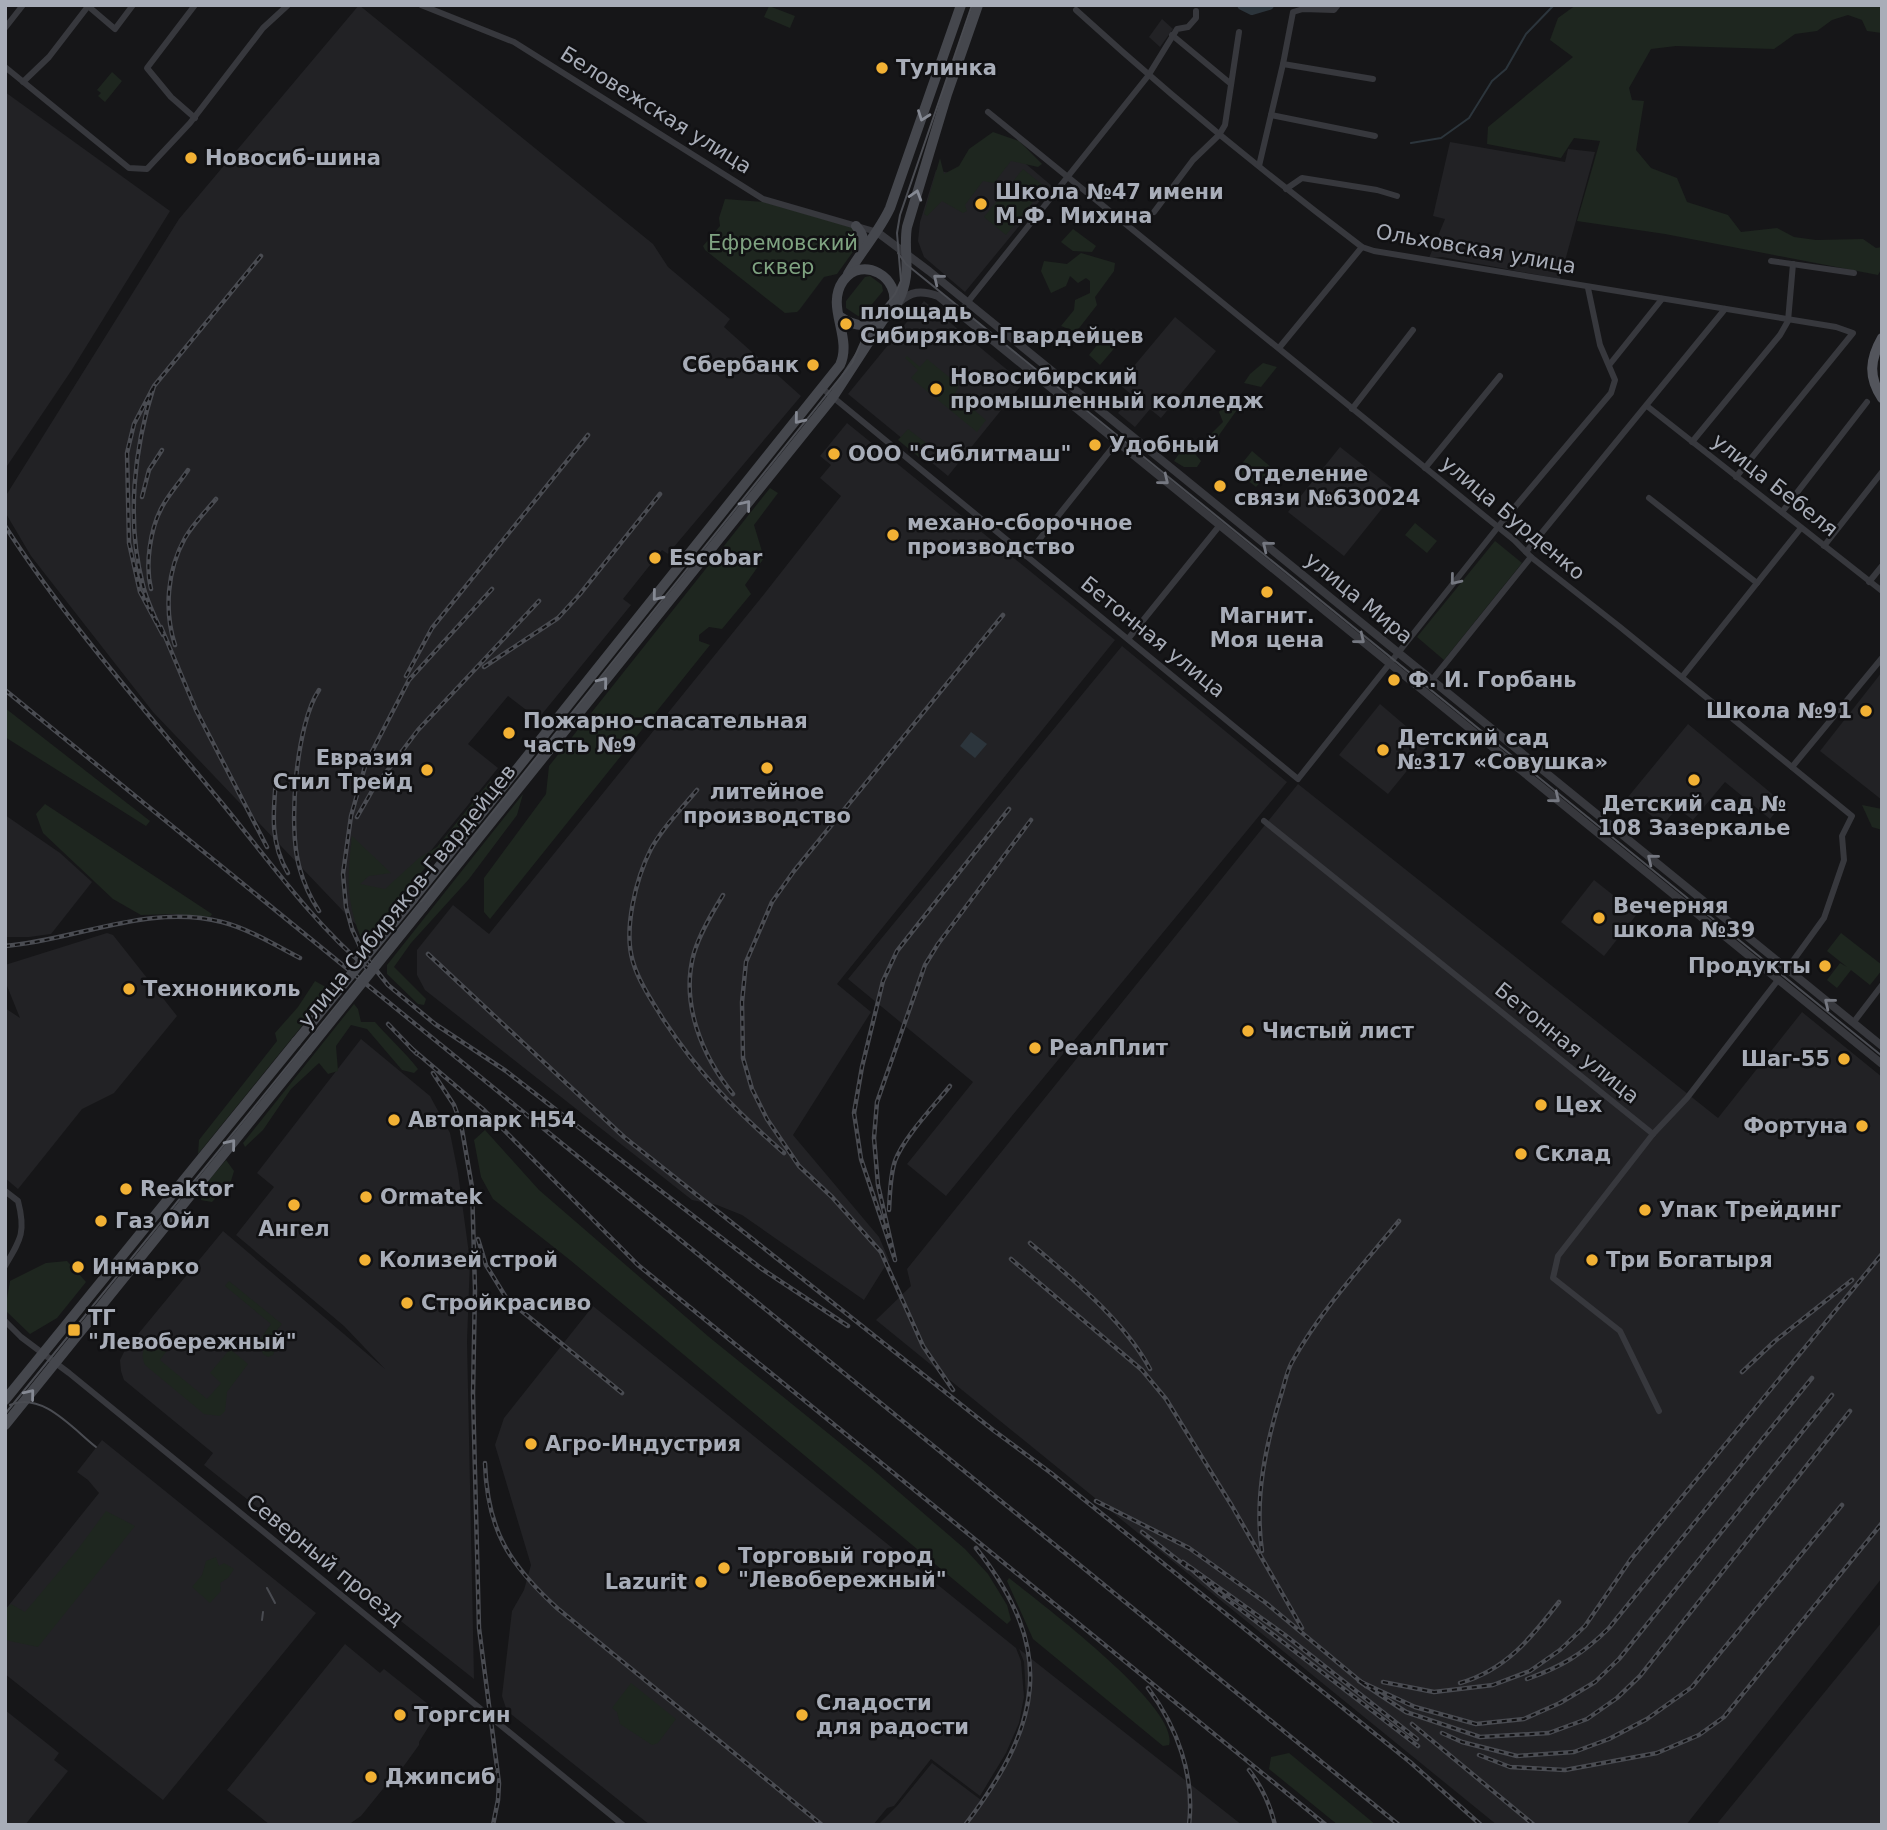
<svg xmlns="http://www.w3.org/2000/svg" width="1887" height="1830" font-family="'DejaVu Sans',sans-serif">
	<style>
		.built { fill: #222225 }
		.green { fill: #1e261f }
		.water { fill: #2c353c }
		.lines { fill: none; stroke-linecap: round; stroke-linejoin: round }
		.stream { stroke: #2c353c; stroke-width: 2 }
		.river { stroke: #2c353c; stroke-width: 10 }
		.minor { stroke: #37383d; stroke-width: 6 }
		.tertiary { stroke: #37383d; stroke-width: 8 }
		.secondary { stroke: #45474d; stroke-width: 10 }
		.primary { stroke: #53555c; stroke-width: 10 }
		.tram { stroke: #4a4c52; stroke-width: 2 }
		.rail-casing { stroke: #4a4c52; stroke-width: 4.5 }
		.rail { stroke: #111113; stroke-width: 2; stroke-dasharray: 5; stroke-linecap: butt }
		.secondary-bridge { stroke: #45474d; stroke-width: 10 }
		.oneway { stroke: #858993 }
		.oneway2 { stroke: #757881 }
		.poi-dot { fill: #f2b134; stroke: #111113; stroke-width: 2.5 }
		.labels { text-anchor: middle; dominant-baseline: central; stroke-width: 5; stroke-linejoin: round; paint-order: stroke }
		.poi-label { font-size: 21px; font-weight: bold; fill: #a8adb8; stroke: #111113; text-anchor: start }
		.street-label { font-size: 21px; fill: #a8adb8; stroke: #111113 }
		.park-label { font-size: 21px; fill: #7fa381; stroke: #111113 }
	</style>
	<rect width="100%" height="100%" fill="#161618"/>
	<g class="built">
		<path d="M359,5L653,244L668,267L730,319L724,327L801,396L668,554L662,550L623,599L631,605L538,719L508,696L468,744L498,768L364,933L153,712L31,556L5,512V497L179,219Z"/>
		<path d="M1162,19L1173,29L1160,47L1149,37Z"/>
		<path d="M5,92L170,211L71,371L5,469Z"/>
		<path d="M1450,142L1565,162L1568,149L1595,152L1560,279L1442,257L1429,258L1445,219L1433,216Z"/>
		<path d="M1013,153L1052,186L965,292L924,257L918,241L920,222L936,170L954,174Z"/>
		<path d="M924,301L1023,383L948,476L848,394Z"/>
		<path d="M1175,317L1216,351L1161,418L1150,409L1135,427L1118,413L1133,396L1119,384Z"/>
		<path d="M847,423L1115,640L837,984L871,1012L793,1135L879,1237L889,1260L864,1300L742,1215L717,1205L692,1200L425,990L417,975V950L453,905L489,934L765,593L841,496L820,478L831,465L820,456Z"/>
		<path d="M1340,447L1396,491L1344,556L1288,512Z"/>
		<path d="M1122,646L1287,782L946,1196L907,1164L973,1082L848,979Z"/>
		<path d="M1882,672V800L1820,751Z"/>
		<path d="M1380,704L1428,745L1388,794L1339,755Z"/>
		<path d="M1688,724L1783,803L1770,819L1725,782L1693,820L1677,808L1663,825L1628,797Z"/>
		<path d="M1298,784L1718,1118L1802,1012L1882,1077V1578L1686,1825H1497L876,1320L911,1286L907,1269Z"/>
		<path d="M5,815L60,853L92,882L51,934L29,937H5Z"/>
		<path d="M1594,880L1637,914L1604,956L1561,922Z"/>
		<path d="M107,933L113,935L177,1016L114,1093L82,1109L18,1189L5,1178V1008L20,1018L5,981V965Z"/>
		<path d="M361,1039L430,1096L450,1133L458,1173L470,1261L467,1341L474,1679L204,1465L213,1453L124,1380L121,1371L120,1360L125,1350L223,1231L385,1369L344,1326L236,1235L274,1187L257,1173Z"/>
		<path d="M593,1306L1016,1648L1021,1661L1024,1697L1019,1723L1006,1753L980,1796L931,1759L894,1806L887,1808L873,1825H650L507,1711L502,1696L512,1611L524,1590L531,1565L495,1445L504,1418Z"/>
		<path d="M102,1440L316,1613L163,1800L5,1674V1610L99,1493L88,1480L77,1472Z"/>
		<path d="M1882,1622V1825H1716Z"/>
		<path d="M345,1644L380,1673L384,1669L438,1712L419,1742V1745L398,1774H395L361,1816L348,1825H270L227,1790Z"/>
		<path d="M1019,1649L1242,1825H878L897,1806L932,1763L981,1800L1008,1755L1020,1726L1026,1697L1024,1662Z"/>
		<path d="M5,1710L59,1753L54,1760L68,1771L25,1825H5Z"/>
	</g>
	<g class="green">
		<path d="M1576,5H1882V33L1867,31L1862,20L1848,15L1832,20L1817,31L1795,34L1774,49L1676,46L1651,49L1629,88L1632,100L1644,101L1636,150L1651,168L1677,178L1687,202L1728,215L1741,232L1777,228L1794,237L1816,240L1863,239L1876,248L1882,247V268L1878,275L1665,234L1577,221L1600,141L1574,138L1561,158L1487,144L1488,127L1573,57L1550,40L1558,18Z"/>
		<path d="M769,6L795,16L790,28L764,17Z"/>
		<path d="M112,72L122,81L105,102L98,96L101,93L97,90Z"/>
		<path d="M993,132L1019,141L1042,164L1038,167L1011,161L994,183L983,181L965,205L967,211L963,213L942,201L927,216L924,214L940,158L944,174L959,166L969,149Z"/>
		<path d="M1023,169L1045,187L1006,235L984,217Z"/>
		<path d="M725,199L764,202L854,228L860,242L837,274L824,277L800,309L797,312L785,313L705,250L703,246L720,226L719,218Z"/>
		<path d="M1073,229L1096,246L1092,252L1073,251L1061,242Z"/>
		<path d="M1081,253L1115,263L1114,271L1095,297L1097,305L1076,332L1061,326L1074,310L1075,300L1090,293V281L1086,278L1078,283L1070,276L1066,286L1051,293L1041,271L1044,261L1067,264Z"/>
		<path d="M870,276L882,285L883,291L863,315L858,316L846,308V301L865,277Z"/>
		<path d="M1111,328L1123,338L1100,365L1089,355Z"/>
		<path d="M907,356L920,367L927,359L959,385L955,394L986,420L977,432L911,378L918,370L905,358Z"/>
		<path d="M1263,363L1277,367L1261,387L1244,383L1250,374Z"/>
		<path d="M1225,403L1239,407L1207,452L1202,443L1223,422L1219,412Z"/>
		<path d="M908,429L930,446L920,458L898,440Z"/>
		<path d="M1187,444L1201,461L1197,467H1184L1174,461L1181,451V446Z"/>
		<path d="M1252,451L1272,468L1256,487L1236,471Z"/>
		<path d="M770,488L778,493L754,525L764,558L745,585L751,594L722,629L709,627L699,635V641L710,645L490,919L484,912V878L546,794L549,766Z"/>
		<path d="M1415,523L1437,541L1427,553L1405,535Z"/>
		<path d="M1495,541L1522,563L1444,660L1417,637Z"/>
		<path d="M5,708L150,821L146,826L5,737Z"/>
		<path d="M491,780V788L363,943C346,902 347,880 352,836L391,873L369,876L360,884L385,889L419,858L437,847Z"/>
		<path d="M523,794L517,815L469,879L411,943L394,967L426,999L424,1005L418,1004L387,974V965Z"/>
		<path d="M45,804L212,914L210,917L174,914L141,915L113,899L43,833L36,814Z"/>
		<path d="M1862,805L1882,809V830L1872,827Z"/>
		<path d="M1841,933L1882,965V970L1870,985L1851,970L1837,988L1827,980L1840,963L1847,967L1827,951Z"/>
		<path d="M315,981L331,990L198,1154L199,1140L277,1041L275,1033L298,1007Z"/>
		<path d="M354,1004L358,1009L361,1022H375C389,1038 405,1052 418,1069L414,1073L402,1070L367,1029L351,1025L336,1046L338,1071L328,1074L319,1063L291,1089L263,1130L245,1147L243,1143Z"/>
		<path d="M485,1130L539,1190L709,1337L871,1468L965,1549L988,1574L1007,1605L1011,1620L1007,1624L570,1260L493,1199L481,1177L474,1140Z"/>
		<path d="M226,1160L234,1171L231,1181L212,1202L201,1200L203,1187Z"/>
		<path d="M67,1261L86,1282L57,1318L30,1334L5,1310L10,1281L46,1263Z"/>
		<path d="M229,1281L282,1324L272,1336L277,1344L273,1355L268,1357L263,1354L258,1342L271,1324L225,1286Z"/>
		<path d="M149,1342H157L168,1349L160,1360L207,1399L221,1383L210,1373L230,1349L248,1364L227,1392L225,1411L220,1416L204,1414L145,1365C141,1355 142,1350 149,1342Z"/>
		<path d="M106,1511L135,1526L38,1647L5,1640V1610L11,1604L25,1612L78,1549Z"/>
		<path d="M216,1557L219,1566L224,1563L234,1569L228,1578L220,1583L221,1591L210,1603L192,1587L202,1575L206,1561Z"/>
		<path d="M1009,1578C1040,1603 1181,1708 1169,1745L1163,1746L1033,1639L1007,1581Z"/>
		<path d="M631,1683L676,1719L658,1743L652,1745L620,1724L617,1712L612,1708Z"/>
		<path d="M1289,1753L1376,1825H1338L1269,1769L1271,1757Z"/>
	</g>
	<path class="water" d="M971,732L987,744L975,758L960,746Z"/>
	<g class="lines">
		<path class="stream" d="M1411,143L1441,138L1469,118L1492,81L1506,69L1526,34L1554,5"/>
		<path class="river" d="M1242,5L1252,10L1269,5"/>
		<g class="minor">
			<path d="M195,5L147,68L171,97L195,118"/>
			<path d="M421,5L514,42L763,199L877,232"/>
			<path d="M88,6L115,29L133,5"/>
			<path d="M1076,10C1168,94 1263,172 1362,247L1374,251L1836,327L1853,333L1736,477"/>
			<path d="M5,28L23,5"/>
			<path d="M1172,35L1231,84"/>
			<path d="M1283,64L1373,79"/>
			<path d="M5,67L129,168L147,169L190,123L263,28L288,5"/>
			<path d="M23,82L49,57L89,5"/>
			<path d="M988,112L1514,540L1531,557L1620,627L1852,816L1842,836L1844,860L1824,918L1787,969"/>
			<path d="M1271,115L1375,136"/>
			<path d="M1259,166L1283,64L1293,12L1303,9L1334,10L1338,5"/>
			<path d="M1286,189L1302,178L1377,190L1397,196"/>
			<path d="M1154,212L1193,160L1219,135L1225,125L1239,32"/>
			<path d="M1771,261L1854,273"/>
			<path d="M959,313L1148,76L1177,29L1188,27L1196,18V11"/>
			<path d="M1279,348L1362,247"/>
			<path d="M1610,364L1662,299"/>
			<path d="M823,389L1298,779L1498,527L1611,393L1615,380L1600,345L1588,288"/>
			<path d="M1647,406L1882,591"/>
			<path d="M1352,409L1413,330"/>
			<path d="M1692,442L1780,335L1788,321L1793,264"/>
			<path d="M1425,468L1500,376"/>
			<path d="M1649,498L1757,583"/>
			<path d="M1782,512L1867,402"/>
			<path d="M1824,546L1882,472"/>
			<path d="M1526,552L1725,309"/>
			<path d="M1026,556L1117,442"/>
			<path d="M1869,582L1882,566"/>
			<path d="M1128,639L1220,525"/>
			<path d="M1682,677L1801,528"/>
			<path d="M1432,680L1531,557"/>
			<path d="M1792,767L1882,658"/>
			<path d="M1264,821L1653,1134"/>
			<path d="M1853,1023L1882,985"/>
			<path d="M5,1191L18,1201C26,1232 21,1239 5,1266"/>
			<path d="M5,1321L21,1337L69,1373L623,1825"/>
			<path d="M1659,1411L1620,1331L1553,1278L1558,1256L1653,1134L1687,1098L1778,980"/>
		</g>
		<g class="tertiary">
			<path d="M877,232L929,271L1882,1046"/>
			<path d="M898,303C911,291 921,290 938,296L1882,1064"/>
		</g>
		<g class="secondary">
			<path d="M856,226C863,234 865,239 861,250"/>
			<path d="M848,274C861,251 879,232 890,208L961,5"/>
			<path d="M839,316C874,341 901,312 906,276C908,259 904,244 907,227L947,94L978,5"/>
			<path d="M413,899L840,365C853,337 825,307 843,281C862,254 902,278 893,307"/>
			<path d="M423,907L833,397L883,320"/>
			<path d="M5,1400L296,1042"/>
			<path d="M5,1425L307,1051"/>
		</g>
		<path class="primary" d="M1882,338C1870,359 1868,377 1882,398"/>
		<g class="tram">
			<path d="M898,253L906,264L1882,1056"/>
			<path d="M10,1405C42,1391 73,1429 96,1447"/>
			<path d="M5,1414L419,904L852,363L868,327L895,294L901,281L897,233L900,215L972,5"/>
			<path d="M267,1588L275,1603"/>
			<path d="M262,1620L263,1612"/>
		</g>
		<g class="rail-casing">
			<g id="rail">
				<path d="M154,386C134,448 126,521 143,585C147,602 156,619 163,635L140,592L129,543L127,453L134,424L154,386L261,256"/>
				<path d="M142,497L149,470L162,450"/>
				<path d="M5,526C68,624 147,712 221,802C268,859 312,922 368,969"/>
				<path d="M151,589C145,565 150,529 162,507C169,494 180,482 188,470"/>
				<path d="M492,589L409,680L366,763L351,816L343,874L346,907L352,929L364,955L388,985L435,1024L506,1071L762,1269L848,1326"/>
				<path d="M161,627L196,710L267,847"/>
				<path d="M175,645C164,611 167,570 185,538C193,524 206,511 216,499"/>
				<path d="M484,667L558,618L580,594L660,494"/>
				<path d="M406,676L432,628L588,435"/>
				<path d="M5,690L1399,1825"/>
				<path d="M276,780C273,813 270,843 288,873"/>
				<path d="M697,790C682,808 662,828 651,849C636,878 623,930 633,962C639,982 652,1001 663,1019C699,1074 735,1110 784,1153"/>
				<path d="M1009,809L897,951L883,981L862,1067L854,1113L861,1159L895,1260L878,1185L874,1138L877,1102L925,965L938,944L1031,820"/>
				<path d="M357,817L372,791L418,730L539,601"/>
				<path d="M723,895C712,913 700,933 694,953C680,1003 702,1056 733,1094"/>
				<path d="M319,911C311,899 303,881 299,866C288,826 296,724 319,690"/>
				<path d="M5,946C77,940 149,903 222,922C249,929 275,945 300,958"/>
				<path d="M428,954L624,1137L993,1430L1051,1473L1410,1762L1481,1825"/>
				<path d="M388,1024L417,1054"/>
				<path d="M411,1048L484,1110L638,1265L1326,1825"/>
				<path d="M433,1073L454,1105L461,1124L472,1187L475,1289L473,1394L479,1628L499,1783L498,1800L493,1825"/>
				<path d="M889,1210C890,1194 890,1176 895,1161C904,1137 934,1106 950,1086"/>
				<path d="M478,1239L486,1265L507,1299L622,1393"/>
				<path d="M1030,1243C1071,1278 1124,1320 1150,1369"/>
				<path d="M1011,1259L1142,1370L1166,1399L1232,1506L1302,1628"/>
				<path d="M1742,1372L1775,1341L1852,1280"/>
				<path d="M953,1390L923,1346L881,1252L832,1197L799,1166L767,1119L752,1089L743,1058L742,1002L746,962L772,902L794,871L1003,615"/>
				<path d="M1832,1395L1619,1659L1595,1682L1560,1703L1524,1719L1476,1724L1415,1707L1359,1681L1406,1712L1480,1737L1549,1733L1587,1719L1617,1698L1640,1676L1850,1411"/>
				<path d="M485,1463C487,1530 509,1564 557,1608L822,1825"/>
				<path d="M1096,1501L1189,1548L1266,1603L1366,1686"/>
				<path d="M1142,1532L1188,1568"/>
				<path d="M1262,1551C1254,1498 1266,1443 1282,1392C1285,1382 1287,1371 1292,1362C1321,1310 1362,1266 1399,1221"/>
				<path d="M1527,1679C1561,1667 1583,1654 1609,1628L1812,1378"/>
				<path d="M1383,1682L1434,1692L1493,1685L1530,1671L1560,1650L1585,1626L1631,1559L1882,1254"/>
				<path d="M1460,1683C1506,1670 1531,1638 1559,1602"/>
				<path d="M1148,1688C1177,1727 1195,1775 1189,1825"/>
				<path d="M1412,1724L1534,1825"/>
				<path d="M1442,1733L1462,1742L1517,1756L1574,1752L1609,1739L1647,1719L1692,1687L1842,1505"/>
				<path d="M1417,1739L1285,1635L1183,1562L1219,1593L1418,1746"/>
				<path d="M1479,1755L1510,1767L1565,1770L1657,1753L1699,1735L1724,1717L1882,1523"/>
				<path d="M1249,1770C1262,1787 1270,1804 1275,1825"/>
				<path d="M965,1825C1041,1726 1058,1651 976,1548"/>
			</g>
		</g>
		<use href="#rail" class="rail"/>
		<g class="secondary-bridge">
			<path d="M296,1042L413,899"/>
			<path d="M307,1051L423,907"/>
		</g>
	</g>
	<defs><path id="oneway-chevron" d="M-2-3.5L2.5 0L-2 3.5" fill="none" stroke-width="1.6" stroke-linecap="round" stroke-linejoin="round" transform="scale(1.75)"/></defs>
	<g class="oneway">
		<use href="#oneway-chevron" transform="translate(923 116) rotate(110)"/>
		<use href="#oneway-chevron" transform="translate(916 195) rotate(-73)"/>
		<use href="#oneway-chevron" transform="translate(799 419) rotate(129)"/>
		<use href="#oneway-chevron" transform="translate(746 505) rotate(-51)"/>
		<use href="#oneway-chevron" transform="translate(657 596) rotate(129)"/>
		<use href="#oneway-chevron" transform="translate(603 682) rotate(-51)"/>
		<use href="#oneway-chevron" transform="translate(231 1144) rotate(-51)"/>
		<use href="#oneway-chevron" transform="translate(30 1394) rotate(-51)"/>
	</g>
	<g class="oneway2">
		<use href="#oneway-chevron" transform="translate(938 279) rotate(-141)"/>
		<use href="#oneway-chevron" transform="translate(1164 480) rotate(39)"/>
		<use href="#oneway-chevron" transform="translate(1267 546) rotate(-141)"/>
		<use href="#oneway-chevron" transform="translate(1455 580) rotate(129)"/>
		<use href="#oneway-chevron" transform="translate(1360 639) rotate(39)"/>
		<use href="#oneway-chevron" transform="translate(1555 798) rotate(39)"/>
		<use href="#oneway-chevron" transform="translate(1652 859) rotate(-141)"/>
		<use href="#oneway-chevron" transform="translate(1829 1003) rotate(-141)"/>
	</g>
	<g class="poi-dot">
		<circle cx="882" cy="68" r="7"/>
		<circle cx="191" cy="158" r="7"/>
		<circle cx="981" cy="204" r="7"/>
		<circle cx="846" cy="324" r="7"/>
		<circle cx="813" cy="365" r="7"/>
		<circle cx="936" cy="389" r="7"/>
		<circle cx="1095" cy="445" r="7"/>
		<circle cx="834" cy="454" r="7"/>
		<circle cx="1220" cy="486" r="7"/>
		<circle cx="893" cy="535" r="7"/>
		<circle cx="655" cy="558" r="7"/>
		<circle cx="1267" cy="592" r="7"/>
		<circle cx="1394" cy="680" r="7"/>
		<circle cx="1866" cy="711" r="7"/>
		<circle cx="509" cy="733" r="7"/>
		<circle cx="1383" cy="750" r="7"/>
		<circle cx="767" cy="768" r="7"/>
		<circle cx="427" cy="770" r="7"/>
		<circle cx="1694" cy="780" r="7"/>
		<circle cx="1599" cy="918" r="7"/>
		<circle cx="1825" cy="966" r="7"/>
		<circle cx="129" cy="989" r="7"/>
		<circle cx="1248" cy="1031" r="7"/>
		<circle cx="1035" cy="1048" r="7"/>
		<circle cx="1844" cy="1059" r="7"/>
		<circle cx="1541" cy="1105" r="7"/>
		<circle cx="394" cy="1120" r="7"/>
		<circle cx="1862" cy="1126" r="7"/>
		<circle cx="1521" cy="1154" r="7"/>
		<circle cx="126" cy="1189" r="7"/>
		<circle cx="366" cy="1197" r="7"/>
		<circle cx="294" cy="1205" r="7"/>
		<circle cx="1645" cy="1210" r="7"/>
		<circle cx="101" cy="1221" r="7"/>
		<circle cx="365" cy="1260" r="7"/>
		<circle cx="1592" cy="1260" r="7"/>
		<circle cx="78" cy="1267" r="7"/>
		<circle cx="407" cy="1303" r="7"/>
		<rect x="67" y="1323" width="14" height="14" rx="3.5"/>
		<circle cx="531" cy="1444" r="7"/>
		<circle cx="724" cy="1568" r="7"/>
		<circle cx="701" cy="1582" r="7"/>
		<circle cx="400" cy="1715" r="7"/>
		<circle cx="802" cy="1715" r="7"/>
		<circle cx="371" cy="1777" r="7"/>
	</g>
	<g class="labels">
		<g class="poi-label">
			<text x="896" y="68">Тулинка</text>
			<text x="205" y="158">Новосиб-шина</text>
			<text x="995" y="192">Школа №47 имени<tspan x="995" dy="24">М.Ф. Михина</tspan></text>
			<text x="860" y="312">площадь<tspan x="860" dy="24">Сибиряков-Гвардейцев</tspan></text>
			<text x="799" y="365" text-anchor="end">Сбербанк</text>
			<text x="950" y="377">Новосибирский<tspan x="950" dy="24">промышленный колледж</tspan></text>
			<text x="1109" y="445">Удобный</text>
			<text x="848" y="454">ООО "Сиблитмаш"</text>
			<text x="1234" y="474">Отделение<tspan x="1234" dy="24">связи №630024</tspan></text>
			<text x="907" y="523">механо-сборочное<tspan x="907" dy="24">производство</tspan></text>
			<text x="669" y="558">Escobar</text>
			<text x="1267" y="616" text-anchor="middle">Магнит.<tspan x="1267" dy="24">Моя цена</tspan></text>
			<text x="1408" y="680">Ф. И. Горбань</text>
			<text x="1852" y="711" text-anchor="end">Школа №91</text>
			<text x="523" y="721">Пожарно-спасательная<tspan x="523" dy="24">часть №9</tspan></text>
			<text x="1397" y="738">Детский сад<tspan x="1397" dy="24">№317 «Совушка»</tspan></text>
			<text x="413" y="758" text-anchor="end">Евразия<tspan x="413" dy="24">Стил Трейд</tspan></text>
			<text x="767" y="792" text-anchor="middle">литейное<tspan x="767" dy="24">производство</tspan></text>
			<text x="1694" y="804" text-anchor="middle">Детский сад №<tspan x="1694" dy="24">108 Зазеркалье</tspan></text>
			<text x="1613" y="906">Вечерняя<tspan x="1613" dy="24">школа №39</tspan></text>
			<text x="1811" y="966" text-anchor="end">Продукты</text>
			<text x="143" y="989">Технониколь</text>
			<text x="1262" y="1031">Чистый лист</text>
			<text x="1049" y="1048">РеалПлит</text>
			<text x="1830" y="1059" text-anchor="end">Шаг-55</text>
			<text x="1555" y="1105">Цех</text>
			<text x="408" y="1120">Автопарк Н54</text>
			<text x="1848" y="1126" text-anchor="end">Фортуна</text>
			<text x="1535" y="1154">Склад</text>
			<text x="140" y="1189">Reaktor</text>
			<text x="380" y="1197">Ormatek</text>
			<text x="1659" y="1210">Упак Трейдинг</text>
			<text x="115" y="1221">Газ Ойл</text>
			<text x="294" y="1229" text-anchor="middle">Ангел</text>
			<text x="379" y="1260">Колизей строй</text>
			<text x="1606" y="1260">Три Богатыря</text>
			<text x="92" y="1267">Инмарко</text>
			<text x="421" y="1303">Стройкрасиво</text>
			<text x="88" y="1318">ТГ<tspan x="88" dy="24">"Левобережный"</tspan></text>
			<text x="545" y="1444">Агро-Индустрия</text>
			<text x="738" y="1556">Торговый город<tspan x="738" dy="24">"Левобережный"</tspan></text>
			<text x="687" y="1582" text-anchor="end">Lazurit</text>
			<text x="816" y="1703">Сладости<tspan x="816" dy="24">для радости</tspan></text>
			<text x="414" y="1715">Торгсин</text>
			<text x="385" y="1777">Джипсиб</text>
		</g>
		<g class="street-label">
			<text transform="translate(656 110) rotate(32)">Беловежская улица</text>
			<text transform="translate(1476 249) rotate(10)">Ольховская улица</text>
			<text transform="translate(1775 485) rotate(38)">улица Бебеля</text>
			<text transform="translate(1513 518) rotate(40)">улица Бурденко</text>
			<text transform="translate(1359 598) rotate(39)">улица Мира</text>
			<text transform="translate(1153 637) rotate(39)">Бетонная улица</text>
			<text transform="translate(407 896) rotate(-51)">улица Сибиряков-Гвардейцев</text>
			<text transform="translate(1567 1043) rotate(39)">Бетонная улица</text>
			<text transform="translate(325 1560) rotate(39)">Северный проезд</text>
		</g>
		<g class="park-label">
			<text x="783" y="243">Ефремовский<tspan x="783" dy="24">сквер</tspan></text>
		</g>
	</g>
	<rect width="1887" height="1830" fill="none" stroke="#a8adb8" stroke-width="14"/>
</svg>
